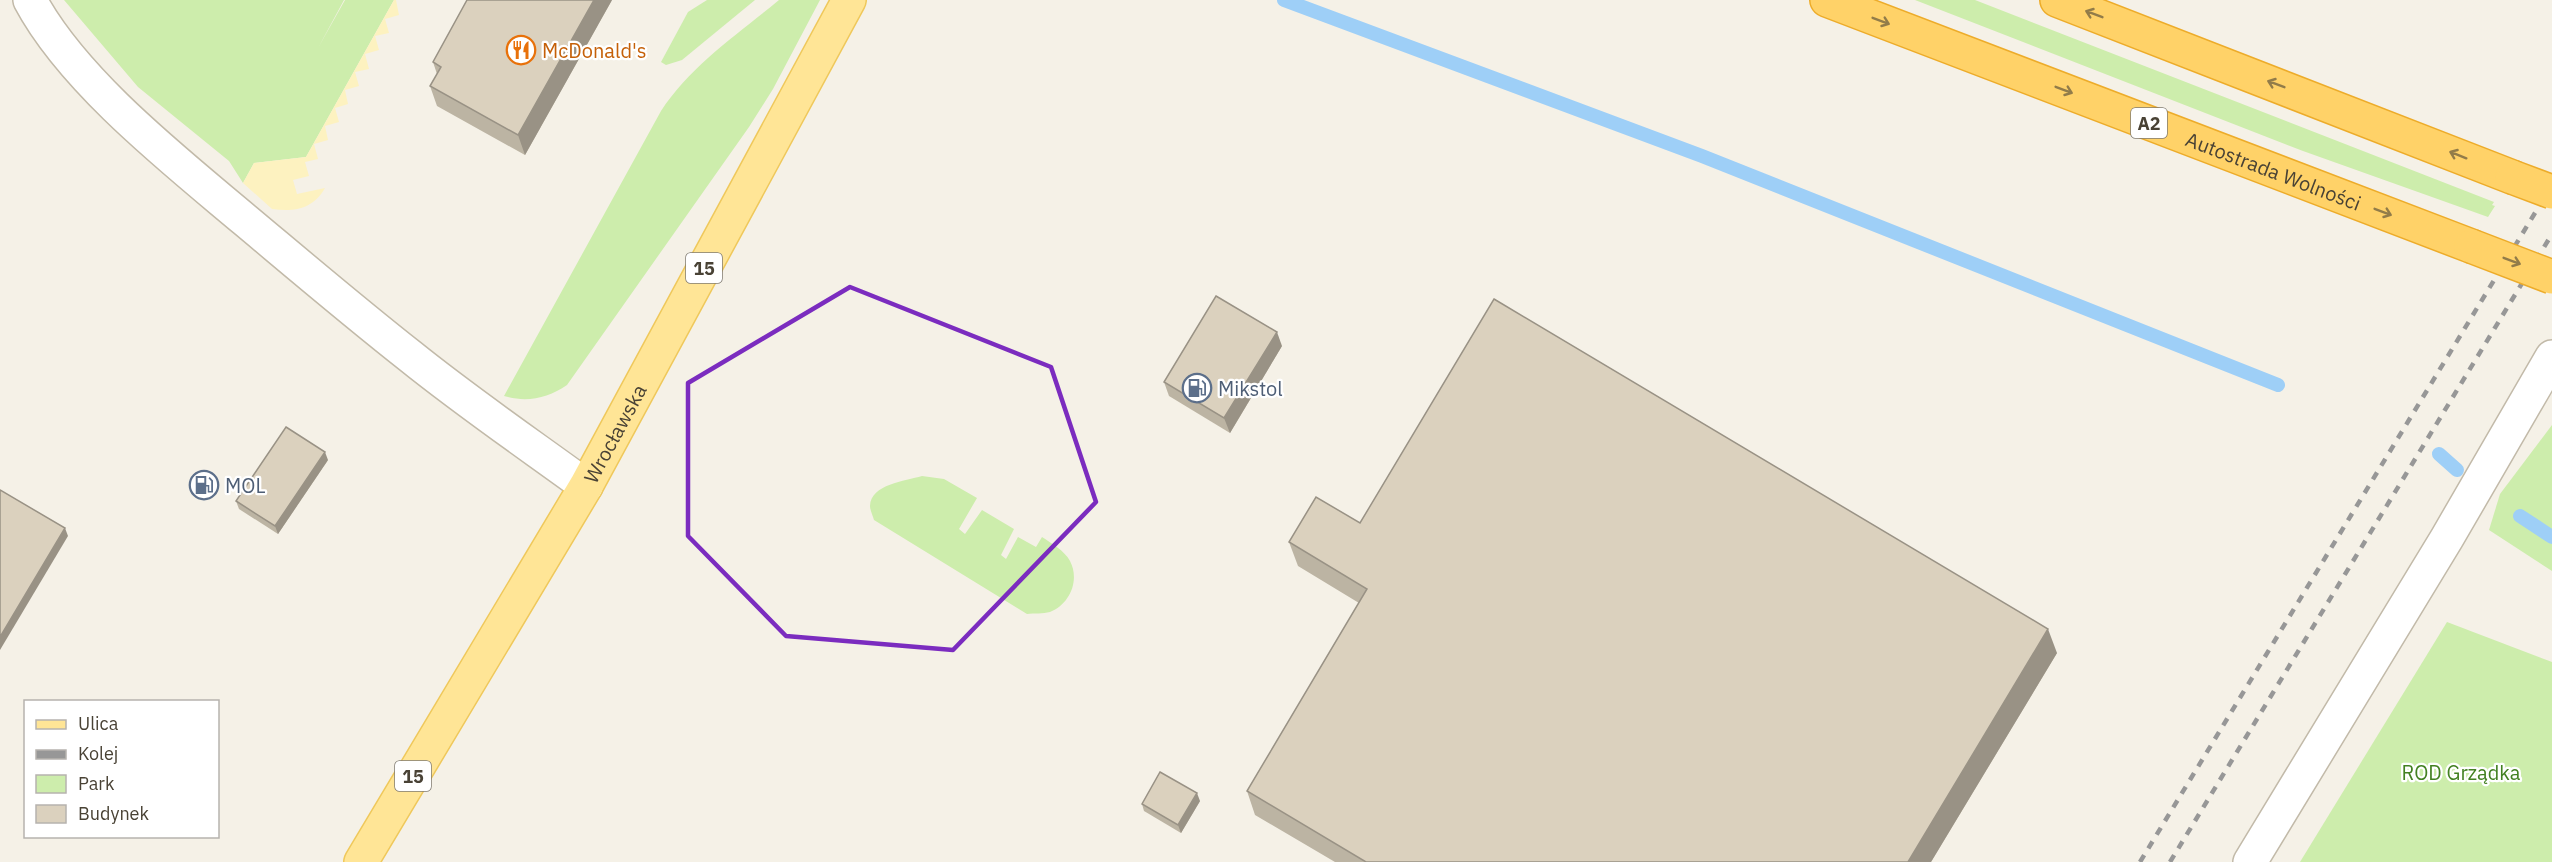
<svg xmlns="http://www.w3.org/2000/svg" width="2552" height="862" font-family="'IBM Plex Sans',sans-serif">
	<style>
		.green { fill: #cdedac }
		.sand { fill: #fdf2c0 }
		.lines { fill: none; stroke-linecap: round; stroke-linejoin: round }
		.stream { stroke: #9ecff7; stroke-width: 14 }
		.minor-casing { stroke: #c2baa9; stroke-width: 36 }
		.primary-casing { stroke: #efc85b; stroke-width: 36 }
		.motorway-casing { stroke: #edac2a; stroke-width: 36 }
		.minor { stroke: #fff; stroke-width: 33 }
		.primary { stroke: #ffe596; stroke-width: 33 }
		.motorway { stroke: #ffd268; stroke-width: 33 }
		.rail { stroke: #979797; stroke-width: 4.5; stroke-dasharray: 8 8; stroke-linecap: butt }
		.motorway-bridge-casing { stroke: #edac2a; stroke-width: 36; stroke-linecap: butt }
		.motorway-bridge { stroke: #ffd268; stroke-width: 33 }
		.wall { fill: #bcb4a3 }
		.shaded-wall { fill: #999285 }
		.building { fill: #dbd1be; stroke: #999285; stroke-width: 1.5 }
		.oneway { stroke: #927c49 }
		.marked { fill: none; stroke: #7b2cbf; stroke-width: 4.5; stroke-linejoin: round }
		.labels { text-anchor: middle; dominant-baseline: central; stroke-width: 4.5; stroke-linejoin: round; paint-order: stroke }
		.shield { fill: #fff; stroke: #807b72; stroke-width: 1.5 }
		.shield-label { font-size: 18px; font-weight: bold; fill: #494235 }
		.food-label { font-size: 20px; fill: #c56008; stroke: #fff; text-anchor: start }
		.street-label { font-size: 20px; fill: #494235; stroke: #fff }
		.service-label { font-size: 20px; fill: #4e5e75; stroke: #fff; text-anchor: start }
		.park-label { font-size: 20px; fill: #438122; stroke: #fff }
	</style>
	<rect width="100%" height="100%" fill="#f5f1e7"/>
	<g class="green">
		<path d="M64,0H344L318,48L345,0H394L306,157L254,163L243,183L229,161L138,87Z"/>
		<path d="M707,0H755L682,60L666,65L661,62L688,12Z"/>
		<path d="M779,0H820L773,89L749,127L567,385C548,398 527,403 504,396L661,111C691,65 737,35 779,0Z"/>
		<path d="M1915,0H1975L2494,202L2492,205L2495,206L2488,217L2303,151Z"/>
		<path d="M2552,425V571L2489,530L2500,494Z"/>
		<path d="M922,476L944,479L977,498L959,529L965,534L982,510L1014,529L1001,555L1006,559L1018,537L1036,547L1042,537C1051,543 1065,551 1070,561C1080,580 1070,604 1050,612C1043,614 1034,613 1027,614L874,520C873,516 870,510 870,506C871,484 905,481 922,476Z"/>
		<path d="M2447,622L2552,662V862H2300Z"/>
	</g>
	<path class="sand" d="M394,0H396L399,15L385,19L389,33L375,36L379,50L365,54L369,69L355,72L359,86L345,90L348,104L335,108L339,122L325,126L328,140L314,144L318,159L305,162L309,176L293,180L297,194L325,188C313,209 295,212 272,209L243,183L254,163L306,157Z"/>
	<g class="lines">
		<g class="stream">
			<path d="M1284,0L1702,156L2278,385"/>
			<path d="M2439,454L2457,470"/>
			<path d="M2520,516L2552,537"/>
		</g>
		<g class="minor-casing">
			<g id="minor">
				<path d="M30,0C73,81 175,161 245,220C300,266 354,312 410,356C467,402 527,443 586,486"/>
				<path d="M2250,862L2447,538L2552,357"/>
			</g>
		</g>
		<g class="primary-casing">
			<g id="primary">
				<path id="s1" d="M361,862L586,486L849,0"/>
			</g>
		</g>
		<g class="motorway-casing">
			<g id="motorway">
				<path id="s2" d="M1827,0L2471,246"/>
				<path d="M2057,0L2512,177"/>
			</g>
		</g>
		<use href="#minor" class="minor"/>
		<use href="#primary" class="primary"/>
		<use href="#motorway" class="motorway"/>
		<g class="rail">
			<path d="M2140,862L2552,185"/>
			<path d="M2170,862L2552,234"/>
		</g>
		<g class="motorway-bridge-casing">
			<g id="motorway-bridge">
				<path d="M2512,177L2552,192"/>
				<path d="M2471,246L2552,277"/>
			</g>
		</g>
		<use href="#motorway-bridge" class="motorway-bridge"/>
	</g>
	<g class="wall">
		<path d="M612,0L525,155L437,106L430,86L437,74L433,62Z"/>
		<path d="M1282,346L1230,433L1169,396L1164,382Z"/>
		<path d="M328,460L278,534L239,509L236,501Z"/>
		<path d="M1360,523L2057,653L1931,862H1335L1255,815L1247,791L1359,603L1298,566L1289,542Z"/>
		<path d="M1200,801L1181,833L1144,811L1142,804Z"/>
	</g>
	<g class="shaded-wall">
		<path d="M594,0H612L525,155L518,135Z"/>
		<path d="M1277,332L1282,346L1230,433L1224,418Z"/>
		<path d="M325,452L328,460L278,534L275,526Z"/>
		<path d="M65,528L68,536L0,650V637Z"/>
		<path d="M2048,629L2057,653L1931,862H1908Z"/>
		<path d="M1197,793L1200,801L1181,833L1178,825Z"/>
	</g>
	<g class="building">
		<path d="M467,0H594L518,135L430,86L441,67L433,62Z"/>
		<path d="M1216,296L1277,332L1224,418L1164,382Z"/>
		<path d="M1494,299L2048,629L1908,862H1366L1247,791L1367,589L1289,542L1316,497L1360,523Z"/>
		<path d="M286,427L325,452L275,526L236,501Z"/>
		<path d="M0,490L65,528L0,637Z"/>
		<path d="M1160,772L1197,793L1178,825L1142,804Z"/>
	</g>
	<defs><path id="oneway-shaft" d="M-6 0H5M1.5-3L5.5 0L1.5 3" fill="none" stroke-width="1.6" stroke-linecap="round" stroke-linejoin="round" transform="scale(1.5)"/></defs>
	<g class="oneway">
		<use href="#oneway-shaft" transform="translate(2094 14) rotate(-159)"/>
		<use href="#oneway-shaft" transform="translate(1881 21) rotate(21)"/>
		<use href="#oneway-shaft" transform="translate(2276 84) rotate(-159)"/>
		<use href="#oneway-shaft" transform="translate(2064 90) rotate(21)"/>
		<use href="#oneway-shaft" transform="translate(2458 155) rotate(-158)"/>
		<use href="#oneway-shaft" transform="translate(2383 212) rotate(21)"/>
		<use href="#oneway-shaft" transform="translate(2512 261) rotate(21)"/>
	</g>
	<path class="marked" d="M850,287L1051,367L1096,502L953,650L786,636L688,536V383Z"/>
	<defs>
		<g id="restaurant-ring" transform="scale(1.5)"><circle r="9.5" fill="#fff" stroke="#e8710a" stroke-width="1.5"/><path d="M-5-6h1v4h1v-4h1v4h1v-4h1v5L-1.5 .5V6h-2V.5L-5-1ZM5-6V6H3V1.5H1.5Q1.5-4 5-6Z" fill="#e8710a"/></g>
		<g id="fuel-ring" transform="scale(1.5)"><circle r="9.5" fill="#fff" stroke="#5c6f8a" stroke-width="1.5"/><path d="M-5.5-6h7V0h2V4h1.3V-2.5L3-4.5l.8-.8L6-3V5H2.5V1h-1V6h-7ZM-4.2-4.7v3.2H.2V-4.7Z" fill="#5c6f8a"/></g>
	</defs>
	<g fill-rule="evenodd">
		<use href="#restaurant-ring" x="521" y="50"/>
		<use href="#fuel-ring" x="1197" y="388"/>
		<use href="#fuel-ring" x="204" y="485"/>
	</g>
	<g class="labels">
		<g class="shield">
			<rect x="2131" y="108" width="36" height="30" rx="4.5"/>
			<rect x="686" y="253" width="36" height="30" rx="4.5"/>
			<rect x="395" y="761" width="36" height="30" rx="4.5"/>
		</g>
		<g class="shield-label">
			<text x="2149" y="123">A2</text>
			<text x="704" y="268">15</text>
			<text x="413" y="776">15</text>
		</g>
		<g class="food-label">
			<text x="542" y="50">McDonald's</text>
		</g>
		<g class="street-label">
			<text stroke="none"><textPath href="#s2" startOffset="478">Autostrada Wolności</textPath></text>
			<text stroke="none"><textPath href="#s1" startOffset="498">Wrocławska</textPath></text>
		</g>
		<g class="service-label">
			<text x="1218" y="388">Mikstol</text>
			<text x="225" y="485">MOL</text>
		</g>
		<g class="park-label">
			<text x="2461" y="772">ROD Grządka</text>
		</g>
	</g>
	<rect x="24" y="700" width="195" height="138" fill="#ffffff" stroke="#b6b3ae" stroke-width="1.5"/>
	<rect x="36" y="720" width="30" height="9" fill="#ffe596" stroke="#b6b3ae" stroke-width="1.5"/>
	<text x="78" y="730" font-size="18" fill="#494235">Ulica</text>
	<rect x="36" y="750" width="30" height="9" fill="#979797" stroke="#b6b3ae" stroke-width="1.5"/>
	<text x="78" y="760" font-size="18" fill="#494235">Kolej</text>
	<rect x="36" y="775" width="30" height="18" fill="#cdedac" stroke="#b6b3ae" stroke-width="1.5"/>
	<text x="78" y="790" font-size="18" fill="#494235">Park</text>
	<rect x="36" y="805" width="30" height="18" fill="#dbd1be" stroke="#b6b3ae" stroke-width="1.5"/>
	<text x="78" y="820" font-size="18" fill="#494235">Budynek</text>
</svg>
